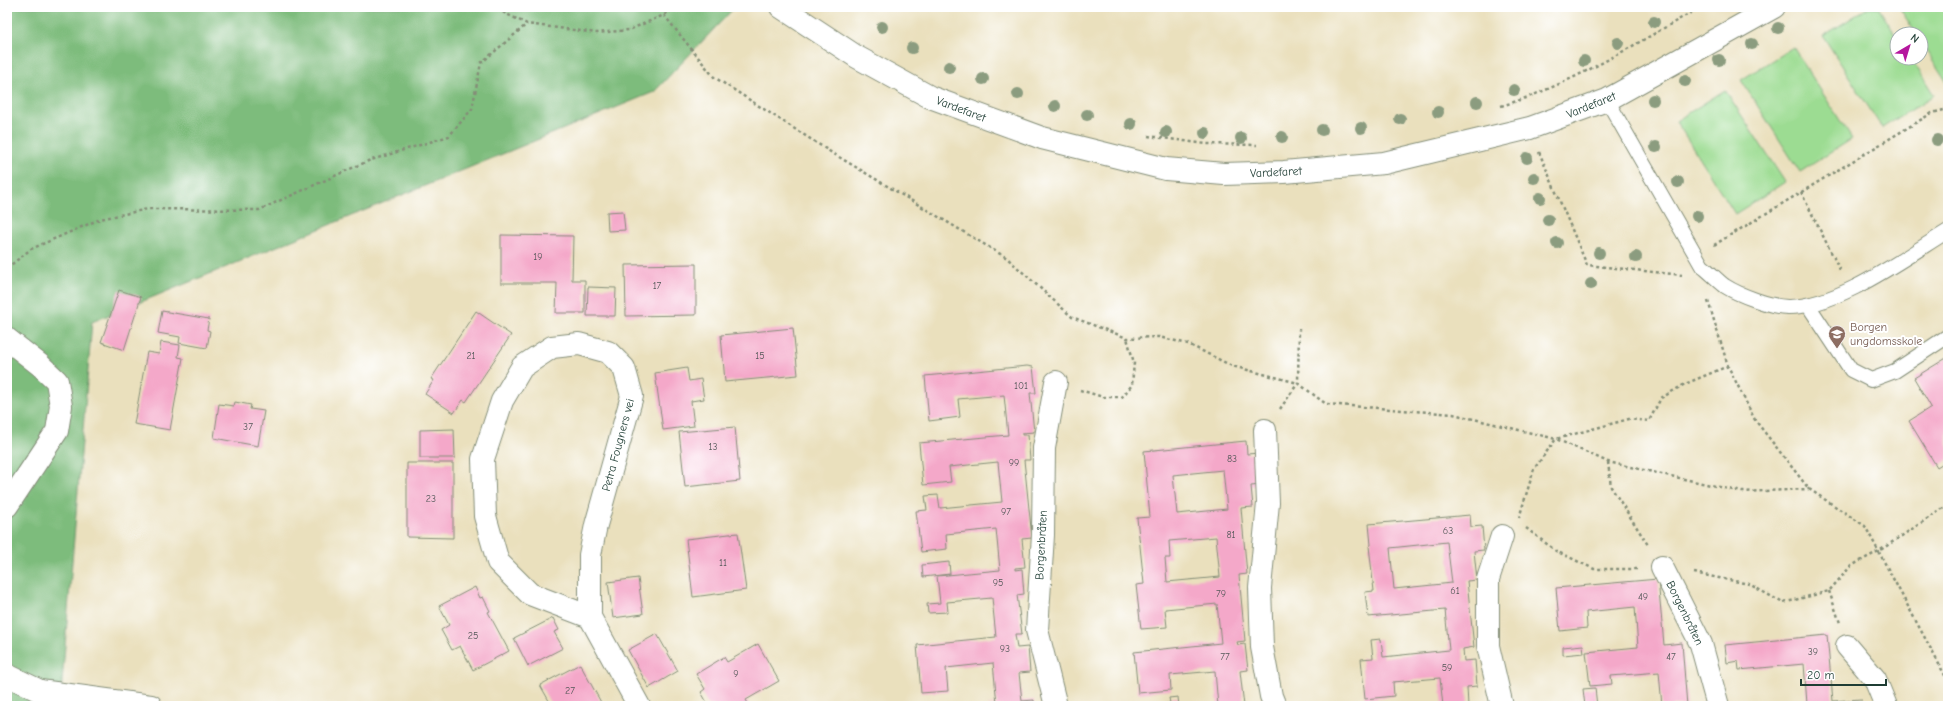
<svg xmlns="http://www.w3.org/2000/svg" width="1955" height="713" font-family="'Comic Neue',sans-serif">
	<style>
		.green { fill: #9cdc92; stroke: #5e8c63 }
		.forest { fill: #7dbc7c; stroke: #4e7c58 }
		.building { fill: #f4a8c9; fill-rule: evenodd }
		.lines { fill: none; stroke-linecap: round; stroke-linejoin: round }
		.service-casing { stroke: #848e78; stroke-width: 16 }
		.minor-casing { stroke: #848e78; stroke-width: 24 }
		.path { stroke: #848e78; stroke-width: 2.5; stroke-dasharray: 3 3; stroke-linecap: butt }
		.service { stroke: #fff; stroke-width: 14 }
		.minor { stroke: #fff; stroke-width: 22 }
		.tree { fill: #8b9c7f }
		.labels { text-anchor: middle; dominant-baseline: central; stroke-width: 4; stroke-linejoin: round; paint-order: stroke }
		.number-label { font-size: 10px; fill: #545859 }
		.street-label { font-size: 12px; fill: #1f3d34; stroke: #fff }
		.education-label { font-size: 12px; fill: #785e54; stroke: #fff; text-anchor: start }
	</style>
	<rect width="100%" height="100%" fill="#fff"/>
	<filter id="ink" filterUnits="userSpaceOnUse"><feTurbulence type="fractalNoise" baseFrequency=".025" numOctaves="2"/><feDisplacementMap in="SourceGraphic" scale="8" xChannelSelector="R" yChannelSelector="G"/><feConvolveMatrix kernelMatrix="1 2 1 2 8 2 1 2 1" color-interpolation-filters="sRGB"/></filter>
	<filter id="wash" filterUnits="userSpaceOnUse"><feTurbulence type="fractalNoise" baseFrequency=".012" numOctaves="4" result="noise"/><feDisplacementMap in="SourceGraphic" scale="16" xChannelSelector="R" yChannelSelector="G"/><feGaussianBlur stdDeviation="0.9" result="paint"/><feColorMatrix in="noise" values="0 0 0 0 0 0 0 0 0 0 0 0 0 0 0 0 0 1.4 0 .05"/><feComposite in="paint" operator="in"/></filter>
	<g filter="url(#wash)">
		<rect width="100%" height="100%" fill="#eae0bd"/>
		<g class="green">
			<path d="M1869,7H1878L1897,37V58H1911L1934,95L1882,128L1823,36Z"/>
			<path d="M1899,7H1948V84L1921,42V34H1916Z"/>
			<path d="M1793,47L1852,139L1800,172L1741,80Z"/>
			<path d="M1725,90L1785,182L1735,214L1676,121Z"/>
		</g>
		<path class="forest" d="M7,7H735L654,92L92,322L60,706H7Z"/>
		<g id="blocks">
			<g class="building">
				<path d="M623,211L625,230L608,231L607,212Z"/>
				<path d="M501,235L573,236L572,280H585V313H556L557,283H501Z"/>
				<path d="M696,264V315L626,316L625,265Z"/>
				<path d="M588,287L616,288L615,316H587Z"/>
				<path d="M119,290L141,297L124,350L101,342Z"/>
				<path d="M162,311L209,319L207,330L210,331L207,348L179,343L180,337L158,333Z"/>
				<path d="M476,311L511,335L466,402L463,400L454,413L425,394L434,380L431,379Z"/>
				<path d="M793,328L798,375L725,382L721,335Z"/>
				<path d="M161,342L180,345L178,357L183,358L170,430L134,424L147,352L159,354Z"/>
				<path d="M1948,357V460L1937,467L1909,421L1931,407L1914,378Z"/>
				<path d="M1027,366L1033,367L1036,393H1030L1034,432L1022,433V435H1028L1030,460H1024L1032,538L1022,539L1025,567L1015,568V570L1022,569L1024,594L1017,595L1022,634H1015L1017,648L1028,647L1030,672L1019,673L1022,701L1034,700V706H986L997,704L993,663L946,668L948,691L921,693L917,645L996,637L992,598L947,602L948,612L928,613L927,604L940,603L937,576L1000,570L996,529L946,534L947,549L921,552L916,511L927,510L925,496L938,495L940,508L1002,502L998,462L949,467L951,482L923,485L919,443L1008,435L1004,395L958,399L960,417L929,421L925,376Z"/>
				<path d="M687,368L689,381L701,379L704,399L691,401L694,426L663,430L655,373Z"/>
				<path d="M235,402L251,405L250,409L264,411L258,446L214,438L219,404L234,406Z"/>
				<path d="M735,427L740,481L685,487L679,432Z"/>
				<path d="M454,429L455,458H420V430Z"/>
				<path d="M1246,441L1247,454L1259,453L1261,485L1251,486L1253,507L1241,508L1247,574L1239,575L1245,641L1237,642L1238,645L1245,644L1248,670L1240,671L1244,706H1218L1215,671L1170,675L1171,690L1138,693L1134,652L1221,643L1217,604L1165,609L1167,627L1141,629L1136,585L1144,584L1137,518L1150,517L1144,451ZM1223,470L1227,509L1177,514L1173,475ZM1216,537L1220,577L1167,582L1165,558H1170L1169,541Z"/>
				<path d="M407,463H453V538L407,537Z"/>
				<path d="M1470,515L1471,527L1482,526L1484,550L1474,551L1477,580L1467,581L1474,647L1463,649L1464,661L1475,660L1477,686L1467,687L1468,706H1443L1440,678L1393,682L1394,696L1365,699L1361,659L1373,658L1371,640L1381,639L1383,657L1449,650L1445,610L1368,617L1365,592L1374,591L1369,546L1371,545L1369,524ZM1447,542L1452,583L1394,589L1390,548Z"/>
				<path d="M738,533L746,590L693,597L686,539Z"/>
				<path d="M949,562L950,574L923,577L922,565Z"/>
				<path d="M638,578L643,614L613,618L608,582Z"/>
				<path d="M1658,579L1664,645L1682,643L1687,706H1662L1659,672L1611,676L1612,684L1590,686L1586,652L1638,647L1635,607L1586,612L1587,628L1560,631L1556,588Z"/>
				<path d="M475,587L480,598L483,597L490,611L488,612L509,651L473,670L460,646L452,650L441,630L449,625L439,606Z"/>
				<path d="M553,618L559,630L554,632L563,648L528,666L514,638Z"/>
				<path d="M657,634L678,671L649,688L628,650Z"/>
				<path d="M1827,635L1833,701L1861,699V706H1799L1807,704L1804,664L1739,670L1738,661L1727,663L1725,645Z"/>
				<path d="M758,644L779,681L746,700L749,705L747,706H714L713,704L709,706L701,692L705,689L696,674L724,657L727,662Z"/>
				<path d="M1583,645L1584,653L1563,655V647Z"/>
				<path d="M580,664L603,706H552L540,685Z"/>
				<path d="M1595,688L1597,706H1585L1583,689Z"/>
				<path d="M1178,697L1179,706H1161L1160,704L1170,703L1169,698Z"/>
			</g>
		</g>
	</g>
	<g filter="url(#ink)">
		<use href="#blocks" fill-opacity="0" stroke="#848e78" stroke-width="1"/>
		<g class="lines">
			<g class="service-casing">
				<g id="service">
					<path d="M1607,100L1702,266C1710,272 1717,280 1725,286C1739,295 1771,307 1788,307C1839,307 1905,257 1948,231"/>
					<path d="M1808,305L1851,370L1871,380L1895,371L1948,336"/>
				</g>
			</g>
			<g class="minor-casing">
				<g id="minor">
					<path d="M781,7L857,57L930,97L1042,138L1166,169L1224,174L1284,172L1384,163L1530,128L1607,100L1774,7"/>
					<path d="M7,339L40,365L57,381L61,406L57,431L7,506"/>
					<path d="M1265,430L1268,503L1260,588L1262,647L1271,696L1275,706"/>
					<path d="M1662,567L1701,644L1718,706"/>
					<path d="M590,617L530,594L498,562L485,516L483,459L502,401L522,367L552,347L579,344L608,352L624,368L632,396L596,525L590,555V617L639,706"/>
					<path d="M1847,646L1875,679L1886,706"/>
					<path d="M7,675L40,691L151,706"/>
					<path d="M1056,706L1037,630L1043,535L1044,448L1056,382"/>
					<path d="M1502,706L1488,646V579L1502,536"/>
				</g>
			</g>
			<g class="path">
				<path d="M492,7L527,24L597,33L629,30L664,15L676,7"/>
				<path d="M664,15L714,77L829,151L1007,258L1072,317L1127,338L1159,337L1188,344L1232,366L1298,383L1326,404L1453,414L1556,439L1608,462L1742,492L1809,489"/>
				<path d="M1501,106C1570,86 1638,42 1701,7"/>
				<path d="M1148,136L1206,144L1257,145"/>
				<path d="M1539,152L1587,265L1682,275"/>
				<path d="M1801,192L1840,270"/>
				<path d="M1714,245L1932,113L1948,109"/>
				<path d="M7,268L31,249L100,219L148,209L259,210L368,161L449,136L472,109L481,63L527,24"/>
				<path d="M1708,301L1728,366L1755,420L1809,489L1865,526L1948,681"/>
				<path d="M1080,390L1103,397H1122L1132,385L1134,363L1127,338"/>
				<path d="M1280,409L1298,383L1299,329"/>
				<path d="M1608,462L1611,487L1648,545"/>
				<path d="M1519,518L1534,469L1556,439L1629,419L1649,421L1661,398L1685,384L1728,366"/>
				<path d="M1526,528L1556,551L1594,569H1637"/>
				<path d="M1694,573L1749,584L1783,603L1829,591L1851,566L1879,551L1948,505"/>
				<path d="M1829,591L1840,623"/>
			</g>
			<use href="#service" class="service"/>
			<use href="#minor" class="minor"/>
		</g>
		<g class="tree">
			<circle cx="1654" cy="22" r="6"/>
			<circle cx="882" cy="27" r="6"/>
			<circle cx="1778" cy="28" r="6"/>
			<circle cx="1618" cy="43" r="6"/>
			<circle cx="1752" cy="44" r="6"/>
			<circle cx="912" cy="48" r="6"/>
			<circle cx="1719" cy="60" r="6"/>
			<circle cx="1584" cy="61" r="6"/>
			<circle cx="949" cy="67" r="6"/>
			<circle cx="983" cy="79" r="6"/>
			<circle cx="1685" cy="81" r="6"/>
			<circle cx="1514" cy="90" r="6"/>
			<circle cx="1018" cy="94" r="6"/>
			<circle cx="1653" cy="100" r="6"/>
			<circle cx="1477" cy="102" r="6"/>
			<circle cx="1055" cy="106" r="6"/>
			<circle cx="1438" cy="112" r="6"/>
			<circle cx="1087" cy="115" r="6"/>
			<circle cx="1400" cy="119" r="6"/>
			<circle cx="1131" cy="124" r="6"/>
			<circle cx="1361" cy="128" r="6"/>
			<circle cx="1322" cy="130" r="6"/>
			<circle cx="1166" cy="132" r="6"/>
			<circle cx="1205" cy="133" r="6"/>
			<circle cx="1282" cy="137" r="6"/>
			<circle cx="1241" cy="138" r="6"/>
			<circle cx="1937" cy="140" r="6"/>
			<circle cx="1656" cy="147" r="6"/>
			<circle cx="1527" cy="158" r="6"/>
			<circle cx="1534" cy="178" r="6"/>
			<circle cx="1678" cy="182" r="6"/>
			<circle cx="1540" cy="198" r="6"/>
			<circle cx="1697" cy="216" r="6"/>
			<circle cx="1548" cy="220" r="6"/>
			<circle cx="1557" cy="243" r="6"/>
			<circle cx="1599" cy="253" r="6"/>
			<circle cx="1636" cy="257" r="6"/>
			<circle cx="1591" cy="284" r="6"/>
		</g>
	</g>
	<defs>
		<g id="school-pin" transform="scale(0.9)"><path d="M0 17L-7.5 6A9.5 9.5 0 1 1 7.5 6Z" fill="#8d6e63" stroke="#fff"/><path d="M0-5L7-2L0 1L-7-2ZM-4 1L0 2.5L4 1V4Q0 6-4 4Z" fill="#fff"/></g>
	</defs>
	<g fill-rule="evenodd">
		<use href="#school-pin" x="1837" y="334"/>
	</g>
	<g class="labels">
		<g class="number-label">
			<text x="538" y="257">19</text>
			<text x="657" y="286">17</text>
			<text x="471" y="356">21</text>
			<text x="760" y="356">15</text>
			<text x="1021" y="386">101</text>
			<text x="248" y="427">37</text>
			<text x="713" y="447">13</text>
			<text x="1232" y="459">83</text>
			<text x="1014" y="463">99</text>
			<text x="431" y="499">23</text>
			<text x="1006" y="512">97</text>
			<text x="1448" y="531">63</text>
			<text x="1231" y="535">81</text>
			<text x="723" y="563">11</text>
			<text x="998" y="583">95</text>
			<text x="1455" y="591">61</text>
			<text x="1221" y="594">79</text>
			<text x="1643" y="597">49</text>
			<text x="473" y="636">25</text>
			<text x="1005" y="649">93</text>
			<text x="1813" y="652">39</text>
			<text x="1225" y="657">77</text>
			<text x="1671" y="657">47</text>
			<text x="1447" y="668">59</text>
			<text x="736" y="674">9</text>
			<text x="570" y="691">27</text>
		</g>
		<g class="street-label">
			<text transform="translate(1591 105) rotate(-22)">Vardefaret</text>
			<text transform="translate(961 109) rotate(21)">Vardefaret</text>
			<text transform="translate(1276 172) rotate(-3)">Vardefaret</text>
			<text transform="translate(618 445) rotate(-75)">Petra Fougners vei</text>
			<text transform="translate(1041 545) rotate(-87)">Borgenbråten</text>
			<text transform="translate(1685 613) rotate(64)">Borgenbråten</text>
		</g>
		<g class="education-label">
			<text x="1850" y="327">Borgen<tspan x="1850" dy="14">ungdomsskole</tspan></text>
		</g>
	</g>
	<rect width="1955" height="713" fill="none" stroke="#fff" stroke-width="24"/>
	<g transform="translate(1909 46) rotate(38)"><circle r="19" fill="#ffffff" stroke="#a5b1ae"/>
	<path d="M0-3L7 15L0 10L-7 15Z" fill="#b5179e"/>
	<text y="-6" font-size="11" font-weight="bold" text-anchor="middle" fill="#1f3d34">N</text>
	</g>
	<path d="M1801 679v6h85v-6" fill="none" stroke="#1f3d34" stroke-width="2"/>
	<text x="1807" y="679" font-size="12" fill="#1f3d34" stroke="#ffffff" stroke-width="3" paint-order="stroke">20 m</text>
</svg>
